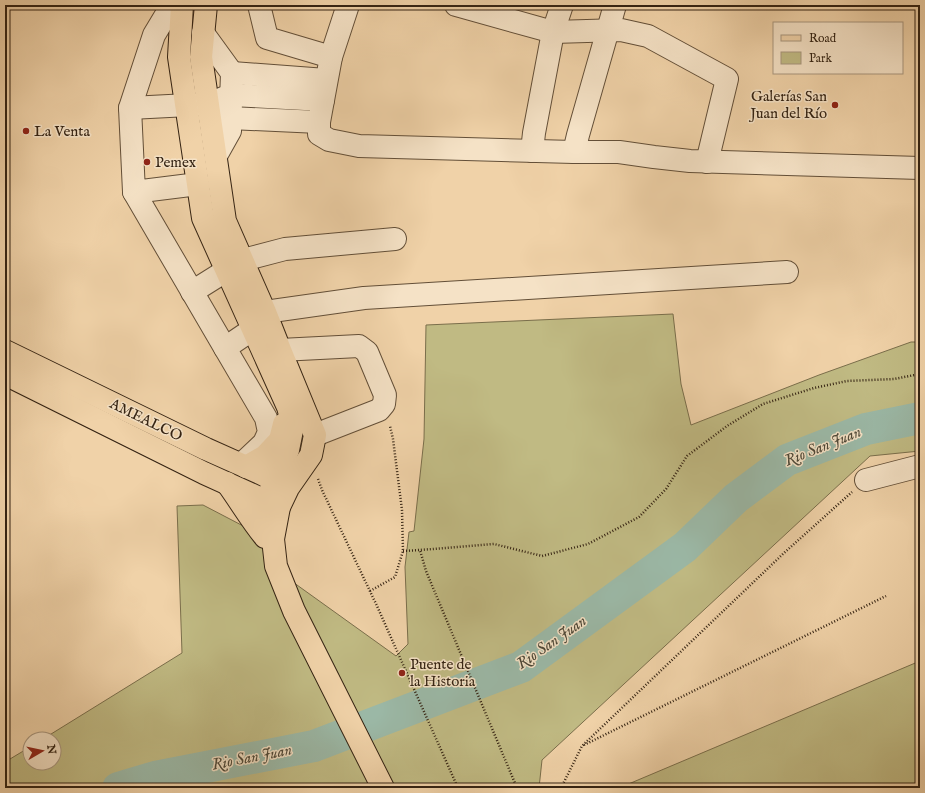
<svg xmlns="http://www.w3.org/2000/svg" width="925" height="793" font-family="'IM FELL English',serif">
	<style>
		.green { fill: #c0ba83; stroke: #7a6e4b }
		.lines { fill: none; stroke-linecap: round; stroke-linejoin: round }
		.river { stroke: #9bb8a6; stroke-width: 32 }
		.minor-casing { stroke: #634f38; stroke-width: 24 }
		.major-casing { stroke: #342313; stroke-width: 24 }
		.path { stroke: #342313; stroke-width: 2.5; stroke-dasharray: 1 2; stroke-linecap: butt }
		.minor { stroke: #f5e2c6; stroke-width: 22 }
		.major { stroke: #f0d2a8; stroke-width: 22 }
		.poi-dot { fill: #8f2418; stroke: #f5e2c6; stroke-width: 1.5 }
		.labels { text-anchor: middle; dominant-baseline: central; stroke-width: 3; stroke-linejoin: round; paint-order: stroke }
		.poi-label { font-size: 15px; fill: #342313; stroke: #f5e2c6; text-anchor: start }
		.street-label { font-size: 15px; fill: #342313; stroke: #f5e2c6 }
		.water-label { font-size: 16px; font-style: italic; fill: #4e4838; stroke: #f5e2c6 }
	</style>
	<rect width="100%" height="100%" fill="#f0d2a8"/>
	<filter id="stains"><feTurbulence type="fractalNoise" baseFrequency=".005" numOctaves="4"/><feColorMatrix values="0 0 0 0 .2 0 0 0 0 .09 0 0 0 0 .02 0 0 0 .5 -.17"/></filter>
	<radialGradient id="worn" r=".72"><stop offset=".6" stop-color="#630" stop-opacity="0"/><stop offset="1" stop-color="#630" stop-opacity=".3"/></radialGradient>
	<g class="green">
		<path d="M673,314L681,384L691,425L819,375L911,342H920V451L870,456L542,760L539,788H5V762L30,747V763H54V739H43L182,653L177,506L203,505L249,529L290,580L396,656L408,644L405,567L409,532L414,531L424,439L426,325Z"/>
		<path d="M920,661V788H619Z"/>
	</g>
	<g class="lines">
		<path class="river" d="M118,788L155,777L314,746L521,667L685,547L736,498L787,460L866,429L920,418"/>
		<g class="minor-casing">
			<g id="minor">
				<path d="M172,5L154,35L130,108L134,192L198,184"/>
				<path d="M259,5L267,38L331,57"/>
				<path d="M348,5L331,57L321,111L319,122V134L329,140L359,146L574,152H619L654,157L690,161L920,168"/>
				<path d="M456,5L553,32L621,30L648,36L727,79L707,162"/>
				<path d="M203,33L232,73L230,131L216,156"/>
				<path d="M232,73L326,80"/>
				<path d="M130,108L208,104L231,95L323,100"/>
				<path d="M230,118L319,122"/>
				<path d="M532,151L534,133L553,32L562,5"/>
				<path d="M574,152L578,135L615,5"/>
				<path d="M134,192L225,348"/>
				<path d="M192,292L243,260L285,249L395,239"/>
				<path d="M265,312L364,298L787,272"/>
				<path d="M280,350L359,346L367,352L385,395L384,404L379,410L315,435"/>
				<path d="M245,461L264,443L269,432L266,418L225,348L253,329"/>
				<path d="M866,480L920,466"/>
			</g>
		</g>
		<g class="major-casing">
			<g id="major">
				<path d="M182,5L179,57L203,218L288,407L293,425L288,450L274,481L267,501L266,510"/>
				<path d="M206,5L201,57L225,221L265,312L280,350L315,435L311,455L288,488L279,507L273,539L276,566L294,611L383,788"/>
				<path d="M5,351L206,449L262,474L287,487"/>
				<path d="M5,374L204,473L279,507"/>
				<path d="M246,467L265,456L280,440L284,424"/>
				<path d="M227,483C240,501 251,520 265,537"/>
			</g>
		</g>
		<g class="path">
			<path d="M318,479L322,490L377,606L458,788"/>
			<path d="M403,551L420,550"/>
			<path d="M370,591L395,577L403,551L402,510L393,439L390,426"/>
			<path d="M584,745L886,596"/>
			<path d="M517,788L426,571L420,550L494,544L542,556L588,544L639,517L666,489L687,456L727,426L763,404L814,388L847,381L894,379L920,374"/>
			<path d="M561,788L582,746L785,552L852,492"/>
		</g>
		<use href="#minor" class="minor"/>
		<use href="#major" class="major"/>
	</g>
	<g class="poi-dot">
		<circle cx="835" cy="105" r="4"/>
		<circle cx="26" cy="131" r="4"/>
		<circle cx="147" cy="162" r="4"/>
		<circle cx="402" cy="673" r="4"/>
	</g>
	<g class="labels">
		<g class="poi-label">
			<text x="827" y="96" text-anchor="end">Galerías San<tspan x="827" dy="17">Juan del Río</tspan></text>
			<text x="34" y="131">La Venta</text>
			<text x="155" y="162">Pemex</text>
			<text x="410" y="664">Puente de<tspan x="410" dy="17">la Historia</tspan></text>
		</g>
		<g class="street-label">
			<text transform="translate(146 420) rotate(26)">AMEALCO</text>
		</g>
		<g class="water-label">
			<text transform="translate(823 447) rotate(-22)">Rio San Juan</text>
			<text transform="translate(552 643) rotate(-35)">Rio San Juan</text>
			<text transform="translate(252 758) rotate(-11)">Rio San Juan</text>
		</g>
	</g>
	<rect width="925" height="793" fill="none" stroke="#f0d2a8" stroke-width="20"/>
	<rect x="6" y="6" width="913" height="781" fill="none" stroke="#342313" stroke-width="2"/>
	<rect x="10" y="10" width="905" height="773" fill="none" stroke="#342313"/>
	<rect x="773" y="22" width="130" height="52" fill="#f5e2c6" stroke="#a8967e"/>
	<rect x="781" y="35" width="20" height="6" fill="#f0d2a8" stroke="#a8967e"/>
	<text x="809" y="42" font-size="12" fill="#342313">Road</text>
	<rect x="781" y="52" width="20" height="12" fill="#c0ba83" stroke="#a8967e"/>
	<text x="809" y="62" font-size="12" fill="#342313">Park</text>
	<g transform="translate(42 751) rotate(81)"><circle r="19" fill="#f5e2c6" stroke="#a8967e"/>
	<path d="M0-3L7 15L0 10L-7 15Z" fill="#8f2418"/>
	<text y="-6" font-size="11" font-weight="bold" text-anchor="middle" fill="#342313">N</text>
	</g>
	<rect width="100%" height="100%" filter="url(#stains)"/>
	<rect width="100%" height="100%" fill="url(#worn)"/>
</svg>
